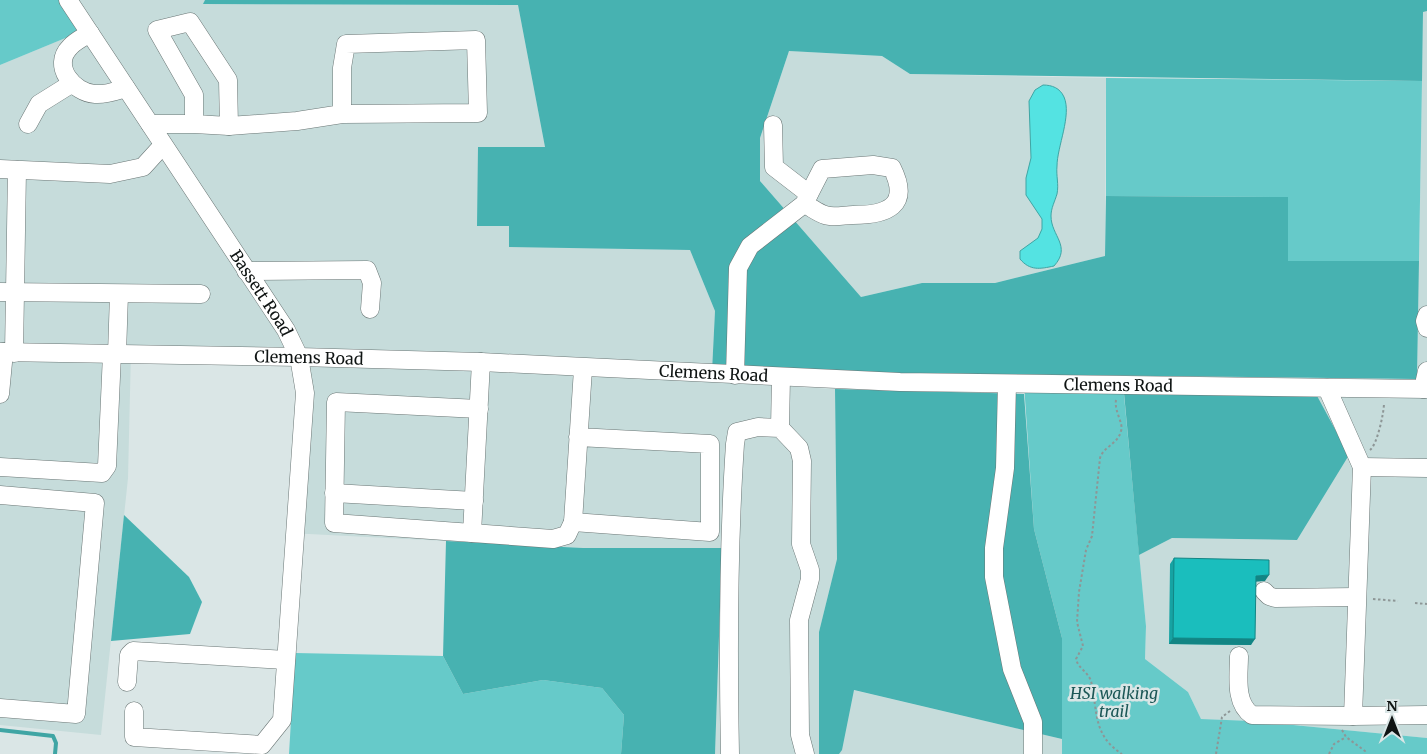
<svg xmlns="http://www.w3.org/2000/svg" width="1427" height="754" font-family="Merriweather,serif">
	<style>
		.built { fill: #c6dcdb }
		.green { fill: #66cac9 }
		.forest { fill: #47b2b1 }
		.water { fill: #54e3e2; stroke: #3fa5a4 }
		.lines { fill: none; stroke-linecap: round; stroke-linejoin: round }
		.stream { stroke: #3fa5a4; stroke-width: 4 }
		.minor-casing { stroke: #6a7675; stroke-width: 19 }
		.path { stroke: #8d9696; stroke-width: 2; stroke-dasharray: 2.5 2.5; stroke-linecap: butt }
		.minor { stroke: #fff; stroke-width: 18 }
		.wall { fill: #16a3a3 }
		.shaded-wall { fill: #128584 }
		.building { fill: #1abebd; stroke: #128584 }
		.labels { text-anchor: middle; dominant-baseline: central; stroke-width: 5; stroke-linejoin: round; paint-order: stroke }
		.street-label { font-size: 16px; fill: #0f1413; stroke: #dae6e6 }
		.park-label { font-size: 16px; font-style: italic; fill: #1b5756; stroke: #dae6e6 }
	</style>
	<rect width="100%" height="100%" fill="#dae6e6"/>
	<g class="built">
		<path d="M76,0H205L204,4L518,5L545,147L509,226V246L690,250L715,311L712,371L306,349Z"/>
		<path d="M1423,11H1427V738L1252,721L1201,719L1188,692L1145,659L1146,626L1139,555L1172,538L1297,540L1316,394L1417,395Z"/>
		<path d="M80,32L292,352L131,351L128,478L101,735L0,725V65Z"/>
		<path d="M789,51L882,56L910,74L1106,78L1105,256L995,283H922L861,297L760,181V138Z"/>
		<path d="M293,359L835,389L837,559L819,632V682L1062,739V754H715L722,548H583L289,533L298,395Z"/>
	</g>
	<g class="green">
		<path d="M0,0H60L80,32L0,65Z"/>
		<path d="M1106,78L1422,81L1419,261H1288L1287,197L1106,196Z"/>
		<path d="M1024,384L1123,385L1146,626L1145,659L1188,692L1201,719L1252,721L1427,738V754H1062V638L1034,529Z"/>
		<path d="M295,653L443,656L463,694L543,680L602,688L624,715L621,754H289Z"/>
	</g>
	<g class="forest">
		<path d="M205,0H1427V11L1423,12L1422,81L910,74L882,56L789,51L760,138V181L861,297L922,283H995L1105,256L1106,196L1288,197V261H1419L1417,379L712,371L715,311L690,250L509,247V226H477L478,147H545L518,5L203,4Z"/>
		<path d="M835,389L1024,394L1034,529L1062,638V739L854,690L842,750L839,754H819V632L837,559Z"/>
		<path d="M1124,393L1316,394L1349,455L1297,540L1172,538L1139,555Z"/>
		<path d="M124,515L189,577L202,602L190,634L111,641Z"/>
		<path d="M446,541L583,548H722L715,754H621L624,715L602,688L543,680L463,694L443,656Z"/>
	</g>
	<path class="water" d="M1043,85C1052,85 1060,88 1064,97C1072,115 1057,147 1057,166C1056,176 1059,184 1057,194C1055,201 1051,208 1051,216C1051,236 1072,246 1054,266C1040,269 1030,271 1020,259V251L1038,238L1042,229V219L1026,195V178L1031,158L1029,101L1035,90Z"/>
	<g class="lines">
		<path class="stream" d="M0,730L53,736L56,743L55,754"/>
		<g class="minor-casing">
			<g id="minor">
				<path id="s1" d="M68,0L286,330L299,357L305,393L282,720L262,745L134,737V711"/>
				<path d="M90,33C84,37 75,41 70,47C51,66 74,93 95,94C106,95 116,91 126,88"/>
				<path d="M28,124L39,104L71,84"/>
				<path d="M150,124H194V95L157,30L190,22L228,80L229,126L194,124"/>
				<path d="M773,125L774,167L809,194"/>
				<path d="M229,126L297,121L342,114L478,113L476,40L346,44L342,68V114"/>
				<path d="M0,169L110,174L143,167L163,145"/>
				<path d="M246,271L367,270L372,283L370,309"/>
				<path d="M0,292L201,294"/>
				<path d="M1427,315L1425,321L1427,328"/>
				<path id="s2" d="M0,352L299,357L481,362L900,382L1427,389"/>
				<path d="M14,353L17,170"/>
				<path d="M117,354L119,294"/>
				<path d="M481,362L472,533L553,539L567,535L573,522"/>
				<path d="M735,375L738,268L750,246L804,204L822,169L873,165L892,168C911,206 887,215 853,215C845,215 833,218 825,215C818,213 811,207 804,204"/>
				<path d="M1007,384L1005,468L994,548V577L1012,669L1033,722V754"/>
				<path d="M1327,388L1362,467L1353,716L1427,715"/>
				<path d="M1423,389L1427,371"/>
				<path d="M0,394L4,352"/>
				<path d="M780,428L781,377"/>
				<path d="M578,437L710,444V532L573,522L583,369"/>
				<path d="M0,467L102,473L107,466L112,354"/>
				<path d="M1362,467L1427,468"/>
				<path d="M334,493L474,501"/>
				<path d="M0,495L95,503L76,714L0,708"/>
				<path d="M472,533L334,523L336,402L479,409"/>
				<path d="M1264,591L1269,596L1275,598L1356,597"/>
				<path d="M1239,656C1239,675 1234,703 1252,715L1353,716"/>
				<path d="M127,682L129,655L133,651L286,660"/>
				<path d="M730,754C728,650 728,548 735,444L737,432L758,427L780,428L799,448L802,461L801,544L810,570V579L799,620L800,735L805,754"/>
			</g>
		</g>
		<g class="path">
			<path d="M1116,400C1114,411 1124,424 1121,431C1118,444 1104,446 1100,458L1092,536L1086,550L1079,592L1077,622L1083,646L1076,659C1078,668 1088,672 1091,681C1098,710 1092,735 1122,754"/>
			<path d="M1370,450C1377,445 1384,413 1384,403"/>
			<path d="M1373,599L1398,601"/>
			<path d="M1415,603L1427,604"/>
			<path d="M1342,730L1346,737L1365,751L1366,754"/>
			<path d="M1216,754L1222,717L1230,711"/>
			<path d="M1329,754L1334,744L1346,737"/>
		</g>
		<use href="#minor" class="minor"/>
	</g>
	<path class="wall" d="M1174,558L1265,581H1256L1251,645L1169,644L1170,564Z"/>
	<g class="shaded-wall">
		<path d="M1269,575L1265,581L1252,582L1256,576Z"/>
		<path d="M1173,638L1255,639L1251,645L1169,644Z"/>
	</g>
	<path class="building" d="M1174,558L1269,560V575L1256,576L1255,639L1173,638Z"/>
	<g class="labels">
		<g class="street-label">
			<text stroke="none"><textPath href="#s1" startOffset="351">Bassett Road</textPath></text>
			<text stroke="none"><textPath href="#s2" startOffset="309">Clemens Road</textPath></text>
			<text stroke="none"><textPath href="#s2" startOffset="714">Clemens Road</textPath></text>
			<text stroke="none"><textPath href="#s2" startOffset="1119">Clemens Road</textPath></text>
		</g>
		<g class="park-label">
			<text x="1114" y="693">HSI walking<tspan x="1114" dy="18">trail</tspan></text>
		</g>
	</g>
	<g transform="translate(1392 719)" stroke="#dae6e6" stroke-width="4" paint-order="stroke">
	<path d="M0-4L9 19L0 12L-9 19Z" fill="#0f1413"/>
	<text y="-8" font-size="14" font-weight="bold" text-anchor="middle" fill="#0f1413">N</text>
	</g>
</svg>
